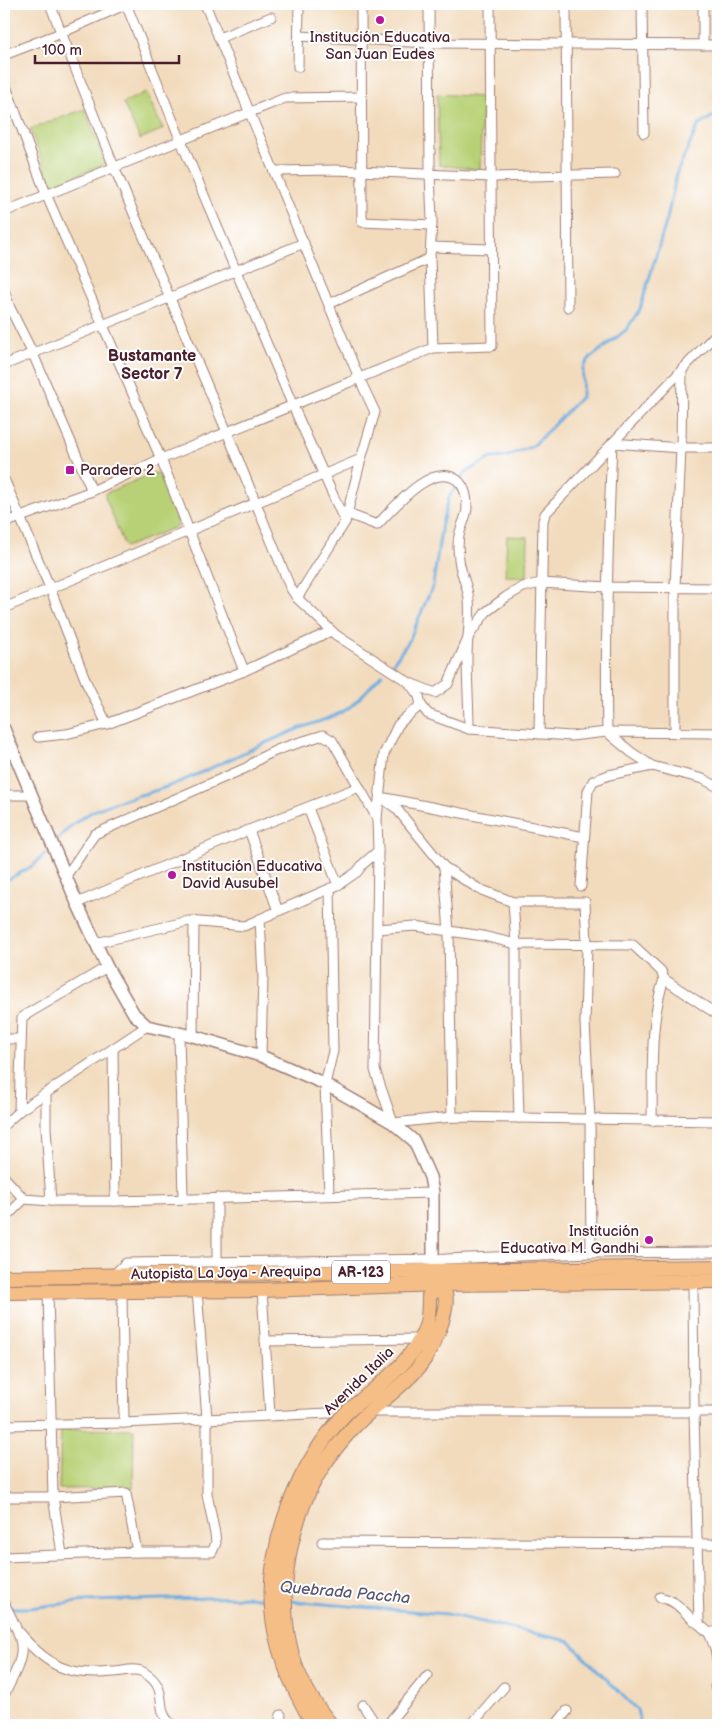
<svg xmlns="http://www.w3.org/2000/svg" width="722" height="1729" font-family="'Balsamiq Sans',sans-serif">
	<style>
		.green { fill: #b8d176; stroke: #817850 }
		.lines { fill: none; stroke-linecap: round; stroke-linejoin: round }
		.stream { stroke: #6cacdf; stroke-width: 3 }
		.minor-casing { stroke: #9e7d74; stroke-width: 11 }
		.tertiary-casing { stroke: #9e7d74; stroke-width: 14 }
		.primary-casing { stroke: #9e7d74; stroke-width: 16 }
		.minor { stroke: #fff; stroke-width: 9 }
		.tertiary { stroke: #fff; stroke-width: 11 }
		.primary { stroke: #f5be86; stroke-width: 14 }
		.poi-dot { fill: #b5179e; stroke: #fff; stroke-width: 2 }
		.labels { text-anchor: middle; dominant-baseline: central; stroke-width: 4; stroke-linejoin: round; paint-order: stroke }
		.shield { fill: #fff; stroke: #80626b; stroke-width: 1 }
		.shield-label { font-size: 14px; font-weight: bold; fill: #4a1f2b }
		.poi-label { font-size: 15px; fill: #4a1f2b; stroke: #fff; text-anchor: start }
		.street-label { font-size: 15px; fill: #4a1f2b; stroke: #fff }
		.neighbourhood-label { font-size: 16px; font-weight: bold; fill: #4a1f2b; stroke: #fff }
		.water-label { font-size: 16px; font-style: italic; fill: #585773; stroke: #fff }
	</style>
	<rect width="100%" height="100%" fill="#fff"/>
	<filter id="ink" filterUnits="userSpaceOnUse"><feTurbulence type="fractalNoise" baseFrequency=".02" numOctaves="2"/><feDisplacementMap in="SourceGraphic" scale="10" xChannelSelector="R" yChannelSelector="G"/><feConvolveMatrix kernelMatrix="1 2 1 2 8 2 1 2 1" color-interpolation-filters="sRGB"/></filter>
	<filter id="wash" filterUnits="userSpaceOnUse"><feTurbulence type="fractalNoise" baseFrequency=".0096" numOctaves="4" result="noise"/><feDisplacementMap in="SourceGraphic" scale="20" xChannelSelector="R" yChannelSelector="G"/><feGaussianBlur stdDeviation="1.12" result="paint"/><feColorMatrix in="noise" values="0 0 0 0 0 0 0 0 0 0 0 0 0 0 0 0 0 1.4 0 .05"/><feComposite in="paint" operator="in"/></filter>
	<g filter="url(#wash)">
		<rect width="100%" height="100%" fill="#f2dbbd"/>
		<g class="green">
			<path d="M146,92L163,129L140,139L123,103Z"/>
			<path d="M437,94L482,97L480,170L439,165Z"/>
			<path d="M85,109L106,164L52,185L30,129Z"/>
			<path d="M154,473L158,474L160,477L179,526L125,547L105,497L106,493Z"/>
			<path d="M507,536L528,537L527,577L505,576Z"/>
			<path d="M134,1429L133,1488L59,1489L61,1430Z"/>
		</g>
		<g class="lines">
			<g class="stream">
				<path d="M393,663L409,641L433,585L442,523L449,497L466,472L491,458L505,457L533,446L582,396L583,368L589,359L626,330L640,309L667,219L677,172L698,126L710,118L718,115"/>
				<path d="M55,843C86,802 126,802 169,786C210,770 249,749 291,732C306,725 335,718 347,709C360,700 371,685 382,674"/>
				<path d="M4,882L34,865L51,848"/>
				<path d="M289,1601L446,1614L569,1641L637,1710L641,1725"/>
				<path d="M9,1608H29L86,1601L247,1597L268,1599"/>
			</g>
		</g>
	</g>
	<g filter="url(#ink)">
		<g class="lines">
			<g class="minor-casing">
				<g id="minor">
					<path d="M50,4L114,167L227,432L290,587L297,598L336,635L410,683L435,693L448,684L470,634L486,612L506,597L523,587L541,583L607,587L718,588"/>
					<path d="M126,4L181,141L293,406L345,522"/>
					<path d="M205,4L359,378L375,412L361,459L345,522L297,598"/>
					<path d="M361,4L362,222L432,225"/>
					<path d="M429,4L430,174L432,220L430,258L433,348"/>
					<path d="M566,4L568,307"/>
					<path d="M642,4L644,133"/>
					<path d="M299,36L429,43L718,45"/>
					<path d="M219,38L271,17"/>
					<path d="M703,45V4"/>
					<path d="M4,55L61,33L127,4"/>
					<path d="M298,67L299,4"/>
					<path d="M4,81L46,194L161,459L244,671"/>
					<path d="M274,171L336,170L491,177L615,174"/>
					<path d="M4,212L285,98L361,97"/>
					<path d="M431,247L491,249"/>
					<path d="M4,290L10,308L33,354L92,491"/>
					<path d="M329,304L430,258"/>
					<path d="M4,365L304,243"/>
					<path d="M718,448H681L612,443C608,539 605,635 607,732L631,752L652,766L703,779L718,787"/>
					<path d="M4,479L50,588L87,684L107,724"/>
					<path d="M348,514L377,525C393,509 431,461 457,480C465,486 467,497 467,507C467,516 462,524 460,532C457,541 458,550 459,559C460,573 468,586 469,600C471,619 467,638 467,657C467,681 469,705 469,729"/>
					<path d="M4,523L92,491L161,459L433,348L492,346L490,4"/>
					<path d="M4,608L361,459"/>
					<path d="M410,684L419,696L421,705L428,714L469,729L571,736L607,732L718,733"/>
					<path d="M421,705L405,718L398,725L384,754L377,818L378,851L375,1070L393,1123L452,1117L718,1121"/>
					<path d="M675,731V587L681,448L682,369"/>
					<path d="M539,734L543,521L545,514L718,332"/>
					<path d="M38,737L66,734L107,724L244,671L331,631"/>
					<path d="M4,795H31"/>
					<path d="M380,797L396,808L444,867L479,889L513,902H585L587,944L585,1023L590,1119L591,1253"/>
					<path d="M385,798L584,837"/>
					<path d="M308,808L338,885"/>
					<path d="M249,830L278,911"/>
					<path d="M444,867L449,932L452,1117"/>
					<path d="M65,876C77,863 84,848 95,834L248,767C269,749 297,744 323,735L332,740L377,818"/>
					<path d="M581,886L588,791L593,781L609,775L652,766"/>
					<path d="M513,902L516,944V1011L519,1118"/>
					<path d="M77,903L249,830L359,787"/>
					<path d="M260,919L263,977L261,1056"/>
					<path d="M377,929L415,926L483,936L516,944L633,945L661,971L664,979L718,1015"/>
					<path d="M96,943L189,921L244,926L338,885L357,872L363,864L378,851"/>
					<path d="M179,1034L183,1198"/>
					<path d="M193,1036L194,921"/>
					<path d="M4,1039H21"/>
					<path d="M113,1049L115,1201"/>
					<path d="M46,1093V1128L51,1201"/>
					<path d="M19,1111L22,1017L107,967"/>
					<path d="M652,1121C653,1074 649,1024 664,979"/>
					<path d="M4,1125L19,1111L147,1026"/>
					<path d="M4,1177L24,1199L51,1201H115L433,1193"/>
					<path d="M329,1194L325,1084L333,1051L330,888"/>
					<path d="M4,1219L24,1199"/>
					<path d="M217,1262V1198"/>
					<path d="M111,1277L126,1263L446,1259L591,1253L718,1252"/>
					<path d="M693,1282L694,1412L699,1623"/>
					<path d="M262,1290L270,1415"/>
					<path d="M122,1291L124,1423"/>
					<path d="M48,1292L53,1497L62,1554"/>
					<path d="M265,1341L419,1339"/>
					<path d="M369,1412H718"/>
					<path d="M4,1425L124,1423L328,1413"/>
					<path d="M4,1497H53L126,1493L137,1552"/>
					<path d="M322,1542L718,1544"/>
					<path d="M4,1557L137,1552H212L216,1543L215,1534L207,1494V1418L197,1291"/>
					<path d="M660,1597C676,1601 679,1607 690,1617C696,1622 703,1627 709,1633L718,1631"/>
					<path d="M4,1603C27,1647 27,1651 4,1695"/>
					<path d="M19,1633C48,1666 68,1677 113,1672C122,1672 134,1667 143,1672C173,1689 151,1710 173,1725"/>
					<path d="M709,1633L715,1648L718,1665"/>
					<path d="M715,1687H718"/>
					<path d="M363,1705L376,1725"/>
					<path d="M279,1725L281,1715"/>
					<path d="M387,1725L428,1675"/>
					<path d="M471,1725L504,1687"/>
					<path d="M556,1725L567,1711"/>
				</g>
			</g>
			<g class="tertiary-casing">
				<path id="tertiary" d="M4,729L77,903L107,967L134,1014L147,1026L193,1036L261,1056L325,1084L393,1123L414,1141L430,1177L433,1193V1258L442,1271"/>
			</g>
			<g class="primary-casing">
				<g id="primary">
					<path d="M4,1277L718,1267"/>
					<path d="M4,1292L262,1290L442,1284L718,1281"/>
					<path d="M314,1725C293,1690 275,1651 272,1609C267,1542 299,1463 345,1414C351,1408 358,1403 365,1397C388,1378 416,1356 426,1326C429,1317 429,1306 429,1296L442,1284C448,1298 446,1306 442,1321C437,1337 429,1354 418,1368C398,1391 371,1407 351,1430C332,1451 314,1477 304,1503C283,1555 277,1618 297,1670C305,1690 318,1709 331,1725"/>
				</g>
			</g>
			<use href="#minor" class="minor"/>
			<use href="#tertiary" class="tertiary"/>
			<use href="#primary" class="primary"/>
		</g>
	</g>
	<g class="poi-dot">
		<circle cx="380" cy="20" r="5"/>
		<rect x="65" y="465" width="10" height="10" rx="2.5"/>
		<circle cx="172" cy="875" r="5"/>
		<circle cx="649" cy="1240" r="5"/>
	</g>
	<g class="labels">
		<rect class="shield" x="332" y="1260.5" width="58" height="23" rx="4"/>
		<g class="shield-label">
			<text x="361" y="1272">AR-123</text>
		</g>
		<g class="poi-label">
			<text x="380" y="37" text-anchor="middle">Institución Educativa<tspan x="380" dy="17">San Juan Eudes</tspan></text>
			<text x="80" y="470">Paradero 2</text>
			<text x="182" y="866">Institución Educativa<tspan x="182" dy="17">David Ausubel</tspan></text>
			<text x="639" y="1231" text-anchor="end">Institución<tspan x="639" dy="17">Educativa M. Gandhi</tspan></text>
		</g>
		<g class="street-label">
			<text transform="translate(226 1273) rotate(-1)">Autopista La Joya - Arequipa</text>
			<text transform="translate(359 1381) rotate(-44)">Avenida Italia</text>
		</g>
		<g class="neighbourhood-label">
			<text x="152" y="356">Bustamante<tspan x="152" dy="18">Sector 7</tspan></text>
		</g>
		<g class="water-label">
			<text transform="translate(345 1593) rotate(5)">Quebrada Paccha</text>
		</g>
	</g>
	<rect width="722" height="1729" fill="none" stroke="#fff" stroke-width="20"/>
	<path d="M35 55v8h144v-8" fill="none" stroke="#4a1f2b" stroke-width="2.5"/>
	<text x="42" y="55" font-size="15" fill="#4a1f2b" stroke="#ffffff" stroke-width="4" paint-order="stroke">100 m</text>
</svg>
